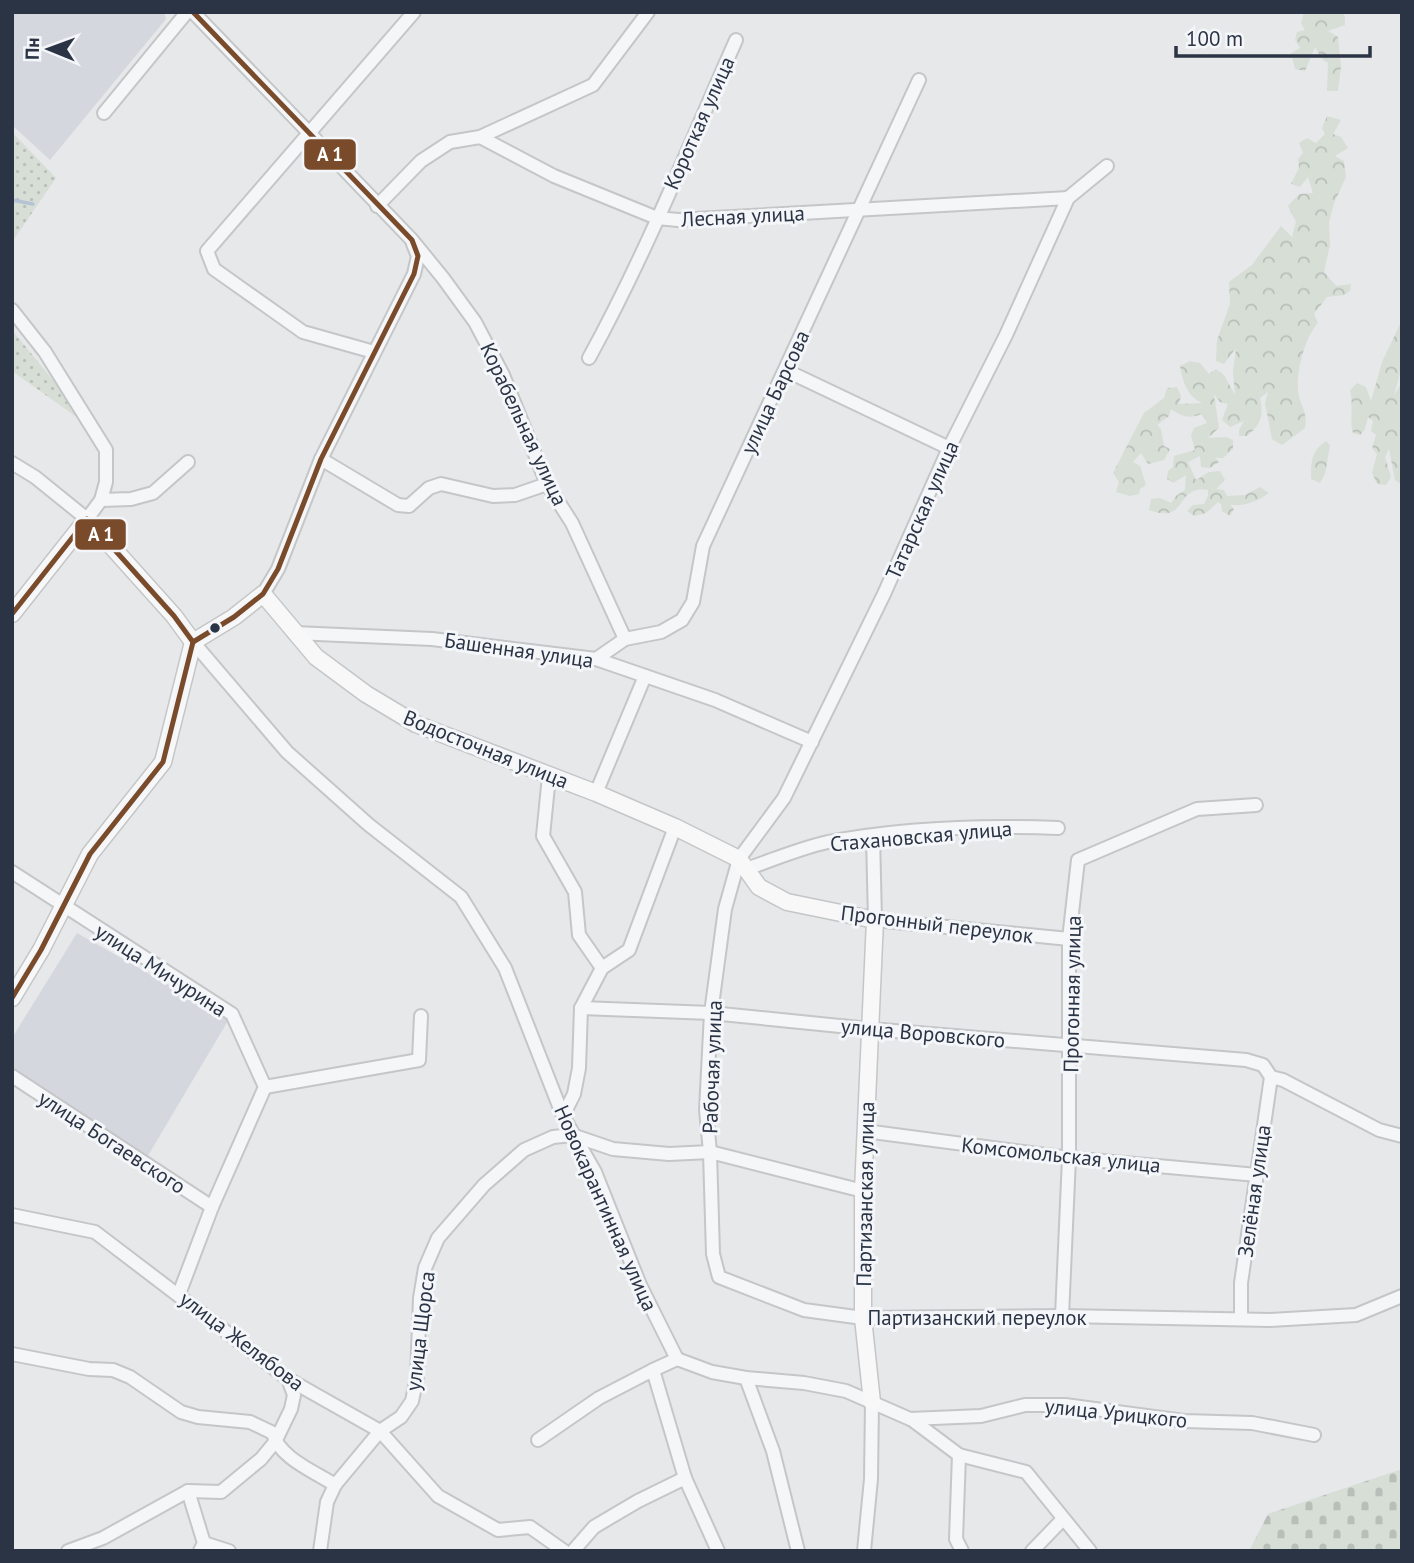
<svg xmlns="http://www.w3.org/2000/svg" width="1414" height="1563" font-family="'PT Sans',sans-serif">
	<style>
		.built { fill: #d4d7dd }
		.grass { fill: url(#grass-dots) }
		.forest { fill: url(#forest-crowns) }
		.cemetery { fill: url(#cemetery-stones) }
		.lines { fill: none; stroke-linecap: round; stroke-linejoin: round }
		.stream { stroke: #b4c4d5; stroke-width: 3.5 }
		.street-casing { stroke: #c4c6c8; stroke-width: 16 }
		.secondary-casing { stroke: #c4c6c8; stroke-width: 19 }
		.street { stroke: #f5f6f7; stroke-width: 12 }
		.secondary { stroke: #f8f8f8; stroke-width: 16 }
		.bus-1-casing { stroke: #f4f6f9; stroke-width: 10 }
		.bus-1 { stroke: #7a4b2a; stroke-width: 5 }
		.bus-dot { fill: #2b3445; stroke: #f4f6f9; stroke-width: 2.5 }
		.labels { text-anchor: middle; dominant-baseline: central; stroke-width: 6; stroke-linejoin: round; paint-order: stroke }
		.street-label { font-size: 21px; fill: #2b3445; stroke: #f4f6f9 }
		.line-badge { stroke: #f4f6f9; stroke-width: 2.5 }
		.badge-label { font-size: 19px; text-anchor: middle; font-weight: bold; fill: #fff }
	</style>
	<defs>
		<pattern id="grass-dots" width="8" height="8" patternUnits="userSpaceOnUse" patternTransform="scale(1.75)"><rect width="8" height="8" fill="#d6ded6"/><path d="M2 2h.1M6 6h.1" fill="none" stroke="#b8bfb9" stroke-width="1.8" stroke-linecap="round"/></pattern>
		<pattern id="forest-crowns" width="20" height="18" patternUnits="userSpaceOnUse" patternTransform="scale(1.75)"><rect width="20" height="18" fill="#d6ded6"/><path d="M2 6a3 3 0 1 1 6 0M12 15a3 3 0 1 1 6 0" fill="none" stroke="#b8bfb9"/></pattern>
		<pattern id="cemetery-stones" width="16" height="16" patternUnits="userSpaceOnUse" patternTransform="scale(1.75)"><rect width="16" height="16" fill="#d6ded6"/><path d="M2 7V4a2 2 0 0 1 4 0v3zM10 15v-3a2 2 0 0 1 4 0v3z" fill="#b8bfb9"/></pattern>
	</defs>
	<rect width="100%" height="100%" fill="#e6e8ea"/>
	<g class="built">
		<path d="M12,12H164L166,19L50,160L12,125Z"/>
		<path d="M77,933L229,1019L146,1159L12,1070V1038Z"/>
	</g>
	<g class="grass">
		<path d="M12,132L56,178L12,242Z"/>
		<path d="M12,330L92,428L12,371Z"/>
	</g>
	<g class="forest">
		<path d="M1304,12H1342L1345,17V25L1328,31L1338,37L1341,67L1338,91H1327L1328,63L1322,59L1315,47L1305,71L1295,69L1291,53L1300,48L1295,40L1297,32L1305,30L1301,23Z"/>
		<path d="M1327,116L1341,120L1333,134L1341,137L1348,148L1335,156L1344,161L1346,177L1334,203L1329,222L1330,245L1324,272L1336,286L1351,284L1350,291L1344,295L1327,297L1314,314L1318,323C1305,337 1296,371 1298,391C1300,406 1308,412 1305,428L1282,445L1272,439L1265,403L1268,392L1260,398C1264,416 1261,424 1247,436H1239V430L1244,421L1230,427L1222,420L1228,404L1220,402L1214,394L1219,428L1208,438L1226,437L1233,440V449L1223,458H1215L1219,462L1210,468L1201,467L1200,456L1188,462L1196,480L1209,472L1220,471L1225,480L1216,489L1224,490L1227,496L1245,495L1260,487L1269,493C1256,502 1246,506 1230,505L1234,509L1230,516L1222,511L1221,504L1218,502L1206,513L1194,516L1187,511L1193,505L1204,504L1208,496V490C1204,490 1200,489 1197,490C1177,494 1184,523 1149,510L1151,499L1160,498L1171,503L1176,496L1185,490L1186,475L1173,483L1167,479L1168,471L1173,467L1174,456L1195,450L1191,435L1194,428L1207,423L1202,414C1188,419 1183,417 1171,409L1169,416L1157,425L1161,429L1164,446L1170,449L1164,460L1148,464L1141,453L1133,462L1140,466L1146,485L1140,489L1139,494L1130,496L1116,492L1119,482L1113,473L1144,413L1164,398L1167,388L1177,387L1181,396L1179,404L1202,403C1187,396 1183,382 1180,366L1190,361L1200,363L1209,374L1216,369L1224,375L1235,395L1233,372L1236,348L1224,364L1216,361L1217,340L1230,304L1229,282L1252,265L1281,226L1292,237L1296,222L1288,206L1299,194L1313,193L1308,177L1300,187L1291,184L1299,168L1298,159L1303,153L1299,143L1307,138L1316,143L1325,134L1322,128Z"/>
		<path d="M1402,320V366L1394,395L1402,382V485L1395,480L1389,449L1385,457L1391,477L1386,485L1377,484L1372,473L1377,454L1372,448L1376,435L1371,431L1373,421L1368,417L1365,429L1360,435L1353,433C1349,421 1354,405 1350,390L1357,383L1366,387L1371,401L1382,362Z"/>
		<path d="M1326,441L1330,445L1325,474L1320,483L1311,479C1311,462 1311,451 1326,441Z"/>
	</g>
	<path class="cemetery" d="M1402,1469V1551H1249L1268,1514Z"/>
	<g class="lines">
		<path class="stream" d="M12,200L33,204"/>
		<g class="street-casing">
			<g id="street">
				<path d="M193,12L412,240L443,278L475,322L503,375L547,484L572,523L625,639"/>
				<path d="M104,113L187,12"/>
				<path d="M480,137L593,85L648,12"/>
				<path d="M1107,166L1068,198L1006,335L949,448L884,594L784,798L739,859L725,909L711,1013L706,1110L710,1152L713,1254L719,1277L804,1310L863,1318L1062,1316L1270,1320L1356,1315L1402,1296"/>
				<path d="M377,206L421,161L450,142L480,137L554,176L657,218L678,220L1068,198"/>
				<path d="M12,310L45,352L106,450V482L101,500L87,519L35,477L12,463"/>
				<path d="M374,352L303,332L214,269L207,251L414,12"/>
				<path d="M589,358C645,256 689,146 736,40"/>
				<path d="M785,370L949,448"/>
				<path d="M321,459L398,505L409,506L429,488L441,484L493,496L515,495L547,484"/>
				<path d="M101,500L131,499L153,493L188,462"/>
				<path d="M263,594L278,569L321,459L414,274L418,256L413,244"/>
				<path d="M294,633L432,639L596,659L715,700L812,742"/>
				<path d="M193,642L287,752L369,825L461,897L505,968L563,1116L595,1172L640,1285L677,1359"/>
				<path d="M596,659L625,639L661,632L682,620L693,602L703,546L919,80"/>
				<path d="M549,776L543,836L575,892L579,935L602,968"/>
				<path d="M596,793L645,676"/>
				<path d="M873,836L875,920L1069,939"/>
				<path d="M746,869C773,860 800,848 828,842C902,828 983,825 1058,828"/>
				<path d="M12,872L232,1014L265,1087L212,1207L179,1294"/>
				<path d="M581,1008L711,1013L870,1029L1246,1060L1263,1065L1271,1077L1241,1283V1318"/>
				<path d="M12,1076L212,1207"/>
				<path d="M1271,1077L1283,1080L1379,1130L1402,1136"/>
				<path d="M265,1087L419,1060L421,1016"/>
				<path d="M563,1116L574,1094L579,1068L581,1008L602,968L629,950L675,827"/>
				<path d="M865,1131L1069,1158L1257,1175"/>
				<path d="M12,1215L95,1232L288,1379L380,1431L438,1496L498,1530L530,1527L564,1551"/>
				<path d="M1062,1316L1069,1158V939L1078,860L1197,809L1256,805"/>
				<path d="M12,1354L89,1369L113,1370L130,1377L181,1412L198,1417L250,1422L273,1433C278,1457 315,1472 335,1485L327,1502L320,1551"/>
				<path d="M677,1359L712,1372L746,1378L804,1383L846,1391L910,1419L981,1416L1025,1405H1065L1184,1421L1252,1423L1314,1435"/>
				<path d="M677,1359L653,1370L685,1478L718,1551"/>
				<path d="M746,1378L773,1451L798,1551"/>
				<path d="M911,1419L959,1455L1026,1472L1090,1551"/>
				<path d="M538,1440L599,1398L653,1370"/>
				<path d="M959,1455L956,1539L962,1551"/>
				<path d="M335,1485L380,1431L401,1417L412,1401L417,1377L420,1298L425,1268L438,1238L484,1185L524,1150L553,1137L572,1135L613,1149L669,1154L710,1152L863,1191"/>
				<path d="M188,1491L204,1543L200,1551"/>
				<path d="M204,1543L229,1551"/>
				<path d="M68,1551L103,1538L188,1491L221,1492L261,1459L275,1442L291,1409L294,1395L288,1379"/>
				<path d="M573,1551L594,1527L638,1501L685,1478"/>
				<path d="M864,1551L871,1479L872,1402"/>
				<path d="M1032,1551L1063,1519"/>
			</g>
		</g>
		<g class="secondary-casing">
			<g id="secondary">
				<path d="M12,614L87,519L174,616L193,642"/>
				<path d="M193,642L234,617L263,594L316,657L366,694L416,724L596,793L675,827L739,859L759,887L787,902L875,920L863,1191V1318L872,1402"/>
				<path d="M12,998L41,950L90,854L163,762L193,642"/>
			</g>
		</g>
		<use href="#street" class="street"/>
		<use href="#secondary" class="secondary"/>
		<g class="bus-1-casing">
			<g id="bus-1">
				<path d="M12,614L87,519L174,616L193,642"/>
				<path d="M193,642L234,617L263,594L278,569L321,459L414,274L418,256L412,240L193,12"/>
				<path d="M12,998L41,950L90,854L163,762L193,642"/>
			</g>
		</g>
		<use href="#bus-1" class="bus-1"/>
	</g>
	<circle class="bus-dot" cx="215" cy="628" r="6"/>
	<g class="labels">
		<g class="street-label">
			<text transform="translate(699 123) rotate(-66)">Короткая улица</text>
			<text transform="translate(743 216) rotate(-3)">Лесная улица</text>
			<text transform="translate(775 392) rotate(-65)">улица Барсова</text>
			<text transform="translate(524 424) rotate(65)">Корабельная улица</text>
			<text transform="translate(922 510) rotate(-66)">Татарская улица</text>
			<text transform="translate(519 650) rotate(8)">Башенная улица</text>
			<text transform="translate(486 749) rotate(22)">Водосточная улица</text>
			<text transform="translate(921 836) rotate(-5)">Стахановская улица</text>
			<text transform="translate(937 924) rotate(7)">Прогонный переулок</text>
			<text transform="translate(161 970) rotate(33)">улица Мичурина</text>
			<text transform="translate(1072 994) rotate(-89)">Прогонная улица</text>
			<text transform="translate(923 1033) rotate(5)">улица Воровского</text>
			<text transform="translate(712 1067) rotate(-88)">Рабочая улица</text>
			<text transform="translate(112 1142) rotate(33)">улица Богаевского</text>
			<text transform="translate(1061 1155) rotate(6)">Комсомольская улица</text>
			<text transform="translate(1254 1191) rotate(-82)">Зелёная улица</text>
			<text transform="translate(865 1194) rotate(-89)">Партизанская улица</text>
			<text transform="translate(606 1208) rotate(66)">Новокарантинная улица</text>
			<text x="977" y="1317">Партизанский переулок</text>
			<text transform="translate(420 1331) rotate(-83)">улица Щорса</text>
			<text transform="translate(242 1341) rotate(37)">улица Желябова</text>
			<text transform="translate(1116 1413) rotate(6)">улица Урицкого</text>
		</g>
	</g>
	<g class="line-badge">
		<rect x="303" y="138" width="54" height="33" rx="7" fill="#7a4b2a"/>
		<rect x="74" y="518" width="53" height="33" rx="7" fill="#7a4b2a"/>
	</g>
	<g class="badge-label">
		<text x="330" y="161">A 1</text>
		<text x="101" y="541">A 1</text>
	</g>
	<rect width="1414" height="1563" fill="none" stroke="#2b3445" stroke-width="28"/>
	<g transform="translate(49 49) rotate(271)" stroke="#f4f6f9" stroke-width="5" paint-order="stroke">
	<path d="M0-5L12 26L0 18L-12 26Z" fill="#2b3445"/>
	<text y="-10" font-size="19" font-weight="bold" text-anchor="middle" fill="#2b3445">Пн</text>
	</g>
	<path d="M1176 46v10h194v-10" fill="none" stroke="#2b3445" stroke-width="3.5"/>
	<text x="1186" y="46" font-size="21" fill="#2b3445" stroke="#f4f6f9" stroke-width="5" paint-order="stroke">100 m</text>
</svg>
